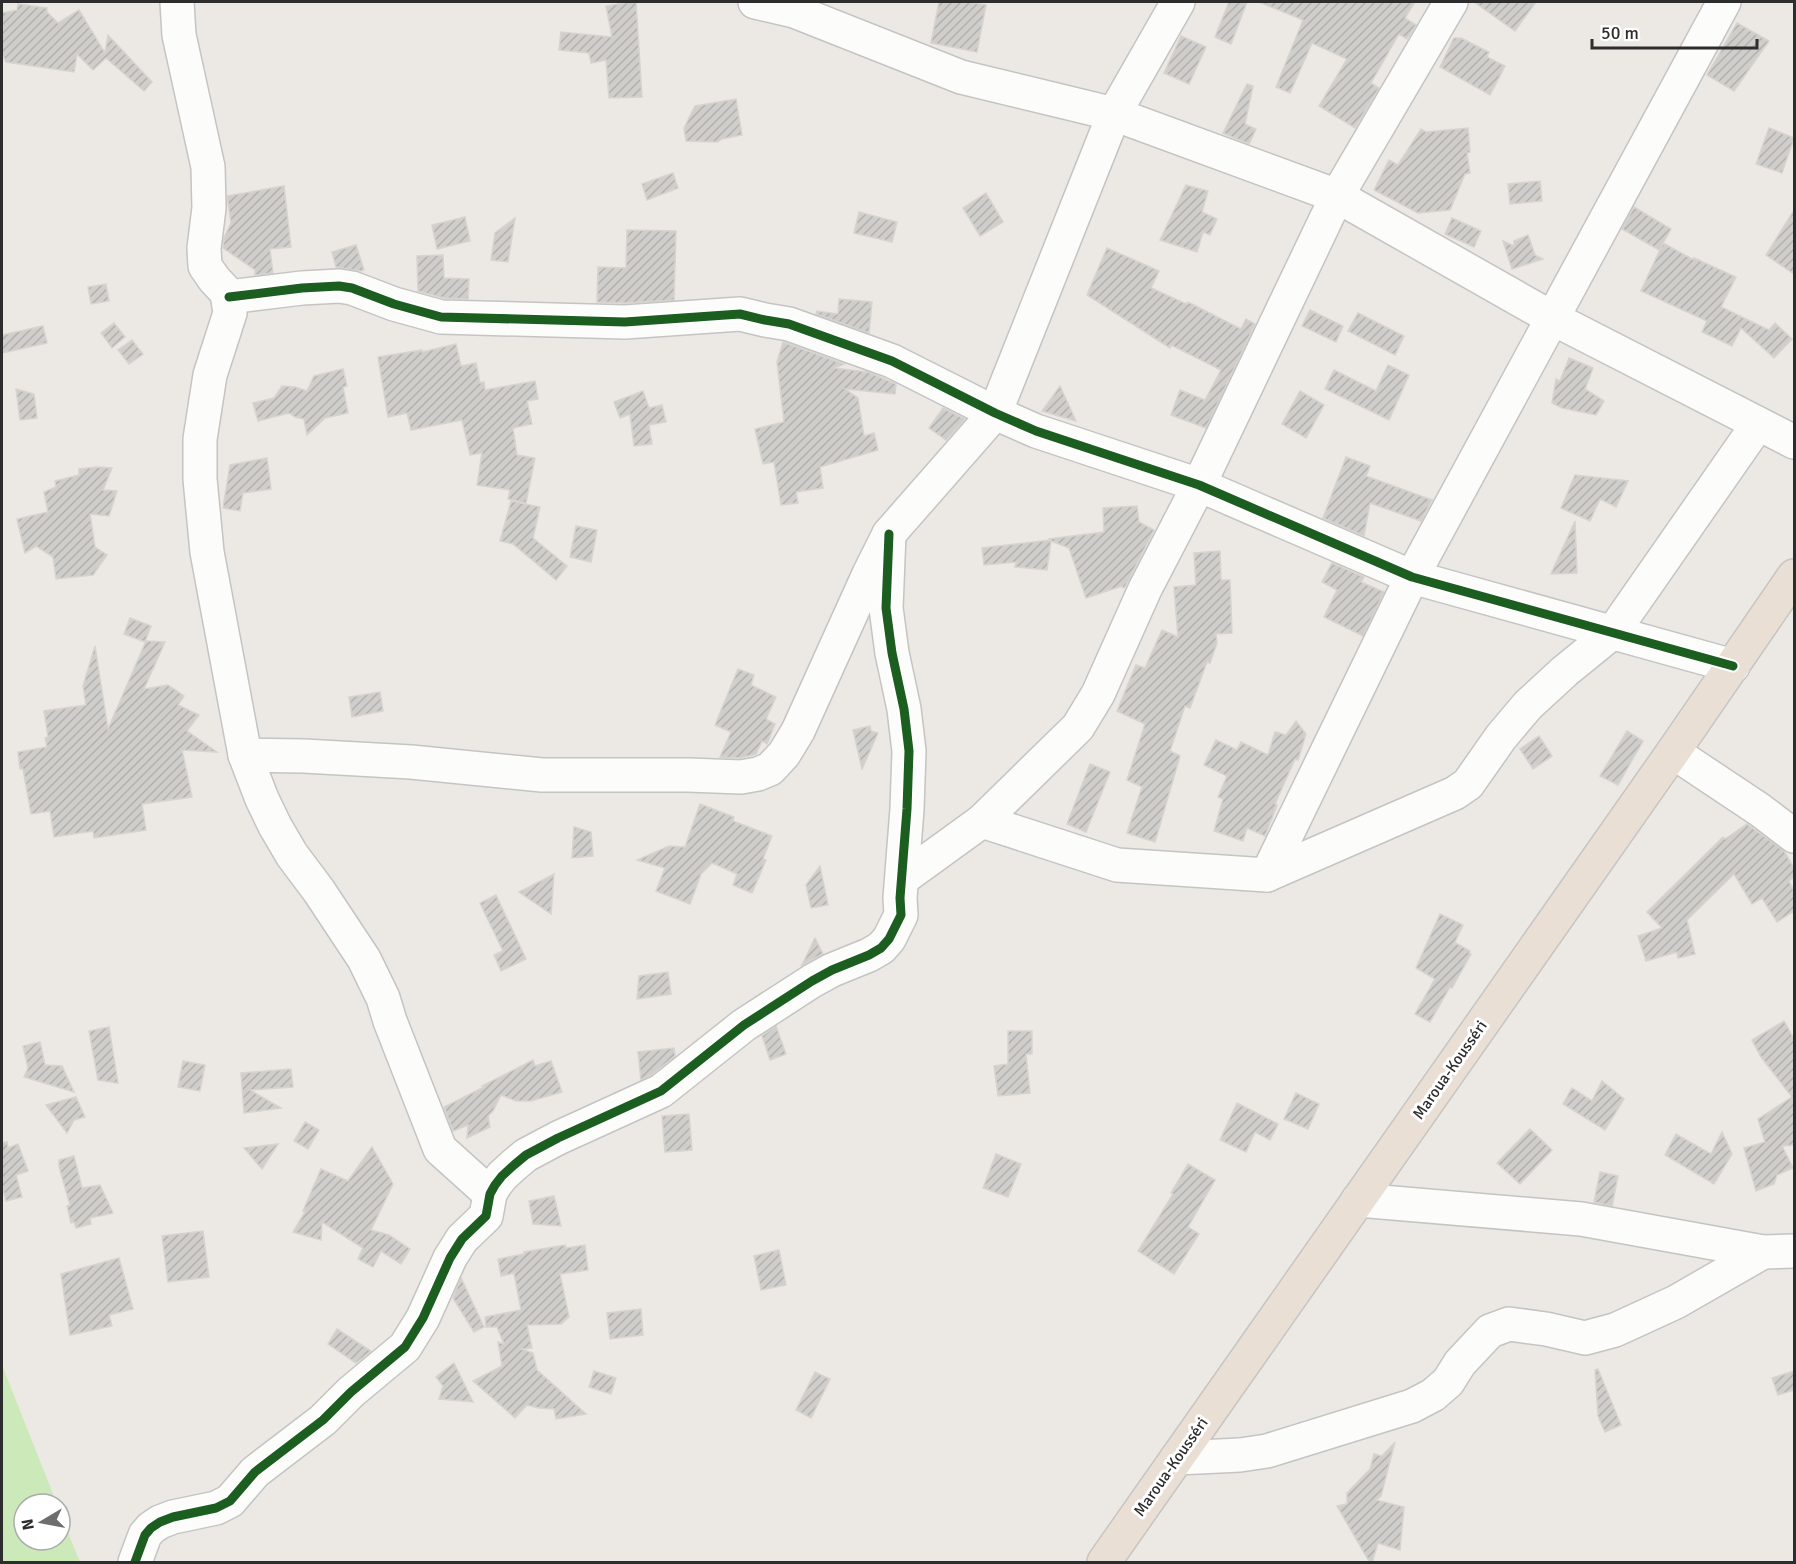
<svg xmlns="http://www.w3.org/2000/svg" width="1796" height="1564" font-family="Signika,sans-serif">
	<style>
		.grass { fill: #cceab9 }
		.building { fill: url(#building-hatch); stroke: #d7d4cf; stroke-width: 1.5 }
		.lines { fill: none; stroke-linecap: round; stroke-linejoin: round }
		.minor-casing { stroke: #c5c4c4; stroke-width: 36 }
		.highway-casing { stroke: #c6c5c3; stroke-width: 36 }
		.minor { stroke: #fcfcfb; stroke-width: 33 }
		.highway { stroke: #eadfd5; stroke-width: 33 }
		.cycleway-casing { stroke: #fff; stroke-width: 13 }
		.cycleway { stroke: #1b5e20; stroke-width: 9 }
		.labels { text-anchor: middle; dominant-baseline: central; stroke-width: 6; stroke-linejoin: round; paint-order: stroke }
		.street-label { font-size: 16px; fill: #2d2d2d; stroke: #fff }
	</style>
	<defs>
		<pattern id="building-hatch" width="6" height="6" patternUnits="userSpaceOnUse" patternTransform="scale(1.5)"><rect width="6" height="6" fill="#d0ceca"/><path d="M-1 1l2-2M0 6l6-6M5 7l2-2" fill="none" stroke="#b3b1ae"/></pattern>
	</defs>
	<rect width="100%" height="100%" fill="#ece8e3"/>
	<path class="grass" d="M2,1365L57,1504H24V1540H60V1513L80,1562H2Z"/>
	<g class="building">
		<path d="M630,2H636L642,97L609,98L606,60L591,63L589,53L559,50L561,32L612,37L606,6Z"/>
		<path d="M939,2H969L986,5L977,52L931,43Z"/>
		<path d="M1229,2H1247L1231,44L1215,37Z"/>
		<path d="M1259,2H1415L1405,18L1416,25L1407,39L1399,34L1371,83L1379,88L1355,128L1319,106L1347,59L1312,43L1290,93L1276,87L1303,20Z"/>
		<path d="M1474,2H1536L1515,31Z"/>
		<path d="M18,4L47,8V12L58,23L79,10L105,53L108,35L152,82L144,91L106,58L93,70L77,54L74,72L6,62L2,54V13L17,10Z"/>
		<path d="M1737,23L1769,41L1734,91L1707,75Z"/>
		<path d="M1181,36L1206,47L1189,84L1164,73Z"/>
		<path d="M1454,38H1461L1489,52L1487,57L1505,66L1490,95L1440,67Z"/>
		<path d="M1247,84L1253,86L1245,124L1256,129L1249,144L1223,133Z"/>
		<path d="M736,99L742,135L722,139L717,142L686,141L684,128L695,106Z"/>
		<path d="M1468,128L1470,152L1467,153L1470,173L1465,174L1450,210L1418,213L1374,190L1389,160L1398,165L1421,129L1426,132Z"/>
		<path d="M1769,128L1794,138L1782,173L1756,164Z"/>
		<path d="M673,173L678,188L647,200L642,184Z"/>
		<path d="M1540,181L1542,201L1510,204L1508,184Z"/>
		<path d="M1186,185L1208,191L1202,212L1217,219L1210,235L1203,232L1197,252L1160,240Z"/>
		<path d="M284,186L291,247L270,249L273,273L255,275V270L223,248L224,238L231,223L227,196Z"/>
		<path d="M986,193L1003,222L980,236L963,208Z"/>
		<path d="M1634,207L1671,229L1659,250L1622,229Z"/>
		<path d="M1794,210V274L1766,255Z"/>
		<path d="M859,212L897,222L892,242L854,233Z"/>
		<path d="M465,217L470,241L437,249L432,225Z"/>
		<path d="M515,218L508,262L491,260L495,233Z"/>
		<path d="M1452,218L1481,231L1474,247L1445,234Z"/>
		<path d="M627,230L676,231L674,300L625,303L597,302L598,267L626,268Z"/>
		<path d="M1528,235L1535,255L1543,259L1512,269L1503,241L1514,246V241Z"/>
		<path d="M1663,243L1694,260V258L1736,277L1721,307L1769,330L1775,323L1792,339L1774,358L1741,328L1732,346L1702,332L1707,321L1641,291Z"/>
		<path d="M356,245L364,270L361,271L336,267L332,252Z"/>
		<path d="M1107,248L1159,271L1151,288L1182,302L1187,304L1188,302L1241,329L1246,319L1255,324L1206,428L1171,415L1180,390L1205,400L1221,370L1171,345L1170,348L1087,295Z"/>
		<path d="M443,255L444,278L469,279L468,299L444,298L418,291L417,256Z"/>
		<path d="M106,284L109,301L91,304L88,287Z"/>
		<path d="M839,299L872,302L869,333L816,314L817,311L838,314Z"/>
		<path d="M1310,310L1343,326L1336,342L1302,326Z"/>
		<path d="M1358,313L1404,336L1395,355L1348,331Z"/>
		<path d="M114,323L125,337L112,348L101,333Z"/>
		<path d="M43,326L47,343L2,353V335Z"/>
		<path d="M132,340L143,354L129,364L118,350Z"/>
		<path d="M783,342L844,364L834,368L868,372L896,384L895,394L845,389L858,398L864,436L874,433L878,450L820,467L823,488L796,492L798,503L781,505L774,462L763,464L755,429L784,422L777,362Z"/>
		<path d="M456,344L461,366L476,363L480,383L484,382L485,390L535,381L538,399L527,401L532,424L513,428L517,455L535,458L526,503L508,499L510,490L477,485L482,453L470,455L462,420L411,430L407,413L388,417L378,357L422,350V352Z"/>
		<path d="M1569,358L1593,368L1585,389L1604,401L1596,415L1562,408L1552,403L1556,379L1560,381Z"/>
		<path d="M1388,365L1409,375L1389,420L1325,389L1334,370L1376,391Z"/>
		<path d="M343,369L347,386L343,387L348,413L325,418L307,435L304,419L295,417L289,413L258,421L253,403L274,398L282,386L295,387L307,391L314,376Z"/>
		<path d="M1060,386L1076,421L1042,411Z"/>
		<path d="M16,389L34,394L37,418L20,420Z"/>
		<path d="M643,391L649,408L662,405L666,422L649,425L652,444L634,446L630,414L620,418L614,402Z"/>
		<path d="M1300,391L1324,405L1306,438L1282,424Z"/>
		<path d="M943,408L965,419L946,440L929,428Z"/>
		<path d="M1346,457L1370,466L1366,476L1432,500L1421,521L1370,503L1364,536L1323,518Z"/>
		<path d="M267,458L271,489L243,493L240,511L223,508L230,465Z"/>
		<path d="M97,467L112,468L103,490L117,491L109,516L90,514L95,547L107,555L93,575L56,579L53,557L36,546L25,553L17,519L48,512L44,492L56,487L55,481L79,475V469Z"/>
		<path d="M1575,475L1628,481L1616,507L1600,499L1590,521L1561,508Z"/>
		<path d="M511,501L540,507L533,538L567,566L556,580L513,544L500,541Z"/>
		<path d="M1137,506L1139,522L1154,530L1125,587L1123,588L1122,586L1086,598L1069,548L1051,541L1047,570L1015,567L1016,562L984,565L982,548L1051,540L1048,539L1104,532L1103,508Z"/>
		<path d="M1575,521L1577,573L1551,574Z"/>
		<path d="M576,526L597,530L591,562L570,557Z"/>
		<path d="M1220,551L1221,580H1230L1232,633L1216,634L1217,643L1210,663L1207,662L1190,708L1185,706L1170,751L1180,756L1155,842L1127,833L1142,787L1127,780L1145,724L1117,711L1136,665L1145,668L1162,630L1178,637L1174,587L1196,585L1194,553Z"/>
		<path d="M1332,563L1364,577L1361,582L1384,592L1363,636L1324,617L1337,590L1322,582Z"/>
		<path d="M130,618L151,626L145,642L124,634Z"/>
		<path d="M146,641L165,642L144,689L168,685L184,696L178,705L199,715L187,731L217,752L182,750L192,797L142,804L146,830L94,838L93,831L54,837L50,811L31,814L23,769H20L18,752L47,747L45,738L48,737L44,711L86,705L83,686L95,646L108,729Z"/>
		<path d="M738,669L754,675L751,685L776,697L766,719L775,724L767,744L762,741L756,754L740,758L720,757L731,732L715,725Z"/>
		<path d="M380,692L383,711L352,717L349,697Z"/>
		<path d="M1296,721L1306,734L1298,760L1295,759L1275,804L1277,805L1265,836L1247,828L1243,841L1214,831L1223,799L1218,797L1227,776L1204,765L1216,740L1237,750L1241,742L1268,755L1275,732L1286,735Z"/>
		<path d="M870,726L871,731L878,733L862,769L853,730Z"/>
		<path d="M1627,731L1643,741L1618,785L1600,776Z"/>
		<path d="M1539,736L1552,756L1533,769L1520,749Z"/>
		<path d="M1090,764L1110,772L1086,832L1067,824Z"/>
		<path d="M700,804L734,817L733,821L772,836L763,859L766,860L752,893L733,885L737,874L712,863L701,874L690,904L656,891L665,868L637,860L669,846L685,847Z"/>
		<path d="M1747,824L1784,851L1794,868V877L1789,881L1794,891V911L1777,922L1762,898L1752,904L1734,874L1687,920L1695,954L1678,958L1677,952L1646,961L1638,936L1662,928L1647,912L1723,837L1725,839Z"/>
		<path d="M574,827L591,832L593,856L572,858Z"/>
		<path d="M820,866L828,905L811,908L806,885Z"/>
		<path d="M554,874L551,914L519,892Z"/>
		<path d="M496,895L526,959L501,971L494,955L503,951L480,903Z"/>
		<path d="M1440,914L1463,925L1454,944L1456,943L1470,951L1469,953L1471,954L1452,988L1450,987L1430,1022L1415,1014L1435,979L1416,968Z"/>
		<path d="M815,938L823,954L802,965Z"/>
		<path d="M668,972L671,994L637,999L639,976Z"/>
		<path d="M1784,1021L1794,1039V1145L1782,1146L1793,1168L1777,1175L1774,1184L1756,1191L1744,1148L1765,1142L1758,1119L1792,1097L1761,1057L1752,1040Z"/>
		<path d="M776,1026L786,1054L770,1060L762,1036Z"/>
		<path d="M109,1027L118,1083L98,1080L89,1031Z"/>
		<path d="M1008,1031H1032V1054H1026L1030,1093L998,1096L994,1066L1008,1064Z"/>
		<path d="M40,1042L45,1065L62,1066L74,1092L24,1077L28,1068L23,1046Z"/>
		<path d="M674,1048L675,1056L651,1075L641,1080L638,1052Z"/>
		<path d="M533,1060L535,1066L551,1061L562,1092L531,1101H516L501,1095L493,1111L488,1116L490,1127L467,1138L468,1125L453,1131L444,1107L484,1087L482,1086Z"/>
		<path d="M183,1061L205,1065L200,1091L178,1087Z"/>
		<path d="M291,1069L293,1087L250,1090L281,1108L244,1113L241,1073Z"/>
		<path d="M1602,1081L1624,1099L1605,1130L1563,1104L1572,1088L1592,1101Z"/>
		<path d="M1296,1093L1319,1104L1308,1129L1284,1119Z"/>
		<path d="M76,1097L85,1117L74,1120L67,1133L46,1105Z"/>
		<path d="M1237,1103L1278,1124L1270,1140L1255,1132L1246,1152L1220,1140Z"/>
		<path d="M689,1114L692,1150L665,1152L662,1116Z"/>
		<path d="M305,1122L319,1130L308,1149L294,1141Z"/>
		<path d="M1530,1129L1552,1150L1520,1184L1497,1163Z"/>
		<path d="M1722,1132L1732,1154L1714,1184L1665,1155L1676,1134L1711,1154Z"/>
		<path d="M7,1142L8,1148L18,1144L28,1171L16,1175L22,1197L6,1201L2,1186V1143Z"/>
		<path d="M278,1144L262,1169L244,1148Z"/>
		<path d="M372,1147L393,1184L371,1230L389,1235L410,1249L401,1264L381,1251L373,1267L358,1259L363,1248L322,1222L321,1240L293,1232L305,1212L303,1211L321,1169L348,1181Z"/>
		<path d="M996,1154L1021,1164L1008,1197L983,1188Z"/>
		<path d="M74,1156L82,1188L100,1185L113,1213L90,1218L91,1224L76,1228L74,1222L71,1223L67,1206L70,1205L59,1167V1160Z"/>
		<path d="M1188,1164L1215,1180L1188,1227L1199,1234L1174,1274L1138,1251L1173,1194L1171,1193Z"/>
		<path d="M1600,1172L1618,1176L1612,1206L1594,1202Z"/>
		<path d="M554,1196L561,1226L533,1224L529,1201Z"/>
		<path d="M203,1231L209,1277L168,1282L162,1236Z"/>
		<path d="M565,1245L566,1248L585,1245L588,1270L560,1274L569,1317L561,1324L527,1325L532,1348L521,1349L533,1353L537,1370L586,1414L556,1419L554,1409L539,1408L527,1405L515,1418L473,1381L502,1366L498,1342L504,1344L497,1327H486L485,1317L521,1310L514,1273L501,1276L498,1259L524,1254V1252Z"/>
		<path d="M779,1250L786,1285L761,1290L754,1256Z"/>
		<path d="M119,1258L133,1309L109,1315L112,1326L70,1335L61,1274Z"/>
		<path d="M461,1278L484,1327L474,1332L453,1298Z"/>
		<path d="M641,1309L643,1335L610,1339L607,1313Z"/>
		<path d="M337,1329L371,1351L356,1363L328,1344Z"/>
		<path d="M454,1363L473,1402L439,1399L443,1386L436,1377Z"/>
		<path d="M1598,1369L1621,1425L1605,1432L1598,1416L1595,1370Z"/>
		<path d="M594,1371L616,1378L611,1394L589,1387Z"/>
		<path d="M1794,1371V1390L1778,1395L1772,1378Z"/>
		<path d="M815,1372L830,1379L811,1418L796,1410Z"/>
		<path d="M1395,1442L1381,1496L1376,1500L1404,1507L1400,1550L1378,1543L1372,1563H1370L1337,1506L1347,1504V1493L1370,1469L1374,1454L1382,1456Z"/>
	</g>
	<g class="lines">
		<g class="minor-casing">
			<g id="minor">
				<path d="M177,2L179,35L208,167L209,208L204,248L205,266L214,279L227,293L230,313L210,375L200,439V479L207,552L245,755L262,799L275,826L292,855L319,891L364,959L383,998L390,1021L440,1149L490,1194"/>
				<path d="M755,2L794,11L961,77L1114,114L1337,196L1552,318L1794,442"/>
				<path d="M229,297L302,288L339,286L352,288L394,304L441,317L625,322L740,314L765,320L789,324L892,361L995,413L1036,431L1199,485L1412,577L1733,666"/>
				<path d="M1673,752L1760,810L1794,836"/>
				<path d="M245,755L304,756L411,762L542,775H688L741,777L758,774L770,769L784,754L798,731L869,574L889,534L995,413L1114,114L1178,2"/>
				<path d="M982,821L1078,727L1098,694L1145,589L1199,485L1337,196L1451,2"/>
				<path d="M1267,875L1412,577L1724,2"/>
				<path d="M902,879L982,821L1117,865L1267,875L1455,793L1468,784L1501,737L1528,705L1565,671L1613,632L1758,424"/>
				<path d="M1358,1200L1581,1219L1763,1252L1794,1251"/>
				<path d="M1177,1458L1240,1455L1267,1451L1412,1406L1433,1395L1448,1382L1460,1363L1490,1331L1509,1324L1546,1329L1585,1338L1615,1330L1676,1302L1763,1252"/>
				<path d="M135,1562L145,1535L151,1528L160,1522L173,1517L216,1508L230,1501L255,1472L323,1420L351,1392L405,1347L423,1318L450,1258L462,1239L486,1216L490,1194L495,1185L502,1176L514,1165L526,1155L558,1138L661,1091L744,1025L812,981L832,970L869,955L881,948L889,939L901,915L900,898L907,809L909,751L904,709L892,653L886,608L889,534"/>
			</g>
		</g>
		<g class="highway-casing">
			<path id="highway" d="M1104,1562L1673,752L1794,576"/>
		</g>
		<use href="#minor" class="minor"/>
		<use href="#highway" class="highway"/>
		<g class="cycleway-casing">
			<g id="cycleway">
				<path d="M229,297L302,288L339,286L352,288L394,304L441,317L625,322L740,314L765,320L789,324L892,361L995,413L1036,431L1199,485L1412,577L1733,666"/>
				<path d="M135,1562L145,1535L151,1528L160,1522L173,1517L216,1508L230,1501L255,1472L323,1420L351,1392L405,1347L423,1318L450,1258L462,1239L486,1216L490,1194L495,1185L502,1176L514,1165L526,1155L558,1138L661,1091L744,1025L812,981L832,970L869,955L881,948L889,939L901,915L900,898L907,809L909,751L904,709L892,653L886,608L889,534"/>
			</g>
		</g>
		<use href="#cycleway" class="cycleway"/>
	</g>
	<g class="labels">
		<g class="street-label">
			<text transform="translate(1450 1070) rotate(-55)">Maroua-Kousséri</text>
			<text transform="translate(1171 1467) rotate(-55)">Maroua-Kousséri</text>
		</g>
	</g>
	<rect width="1796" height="1564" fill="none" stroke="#2d2d2d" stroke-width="6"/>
	<g transform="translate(42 1522) rotate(260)"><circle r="28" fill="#ffffff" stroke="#ababab" stroke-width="1.5"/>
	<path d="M0-4.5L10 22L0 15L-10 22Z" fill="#706e6d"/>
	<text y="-9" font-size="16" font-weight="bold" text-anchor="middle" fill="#2d2d2d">N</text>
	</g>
	<path d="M1592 39v9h165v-9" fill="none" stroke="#2d2d2d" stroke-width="3"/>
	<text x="1601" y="39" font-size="18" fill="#2d2d2d" stroke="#ffffff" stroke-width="4.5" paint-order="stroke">50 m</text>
</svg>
